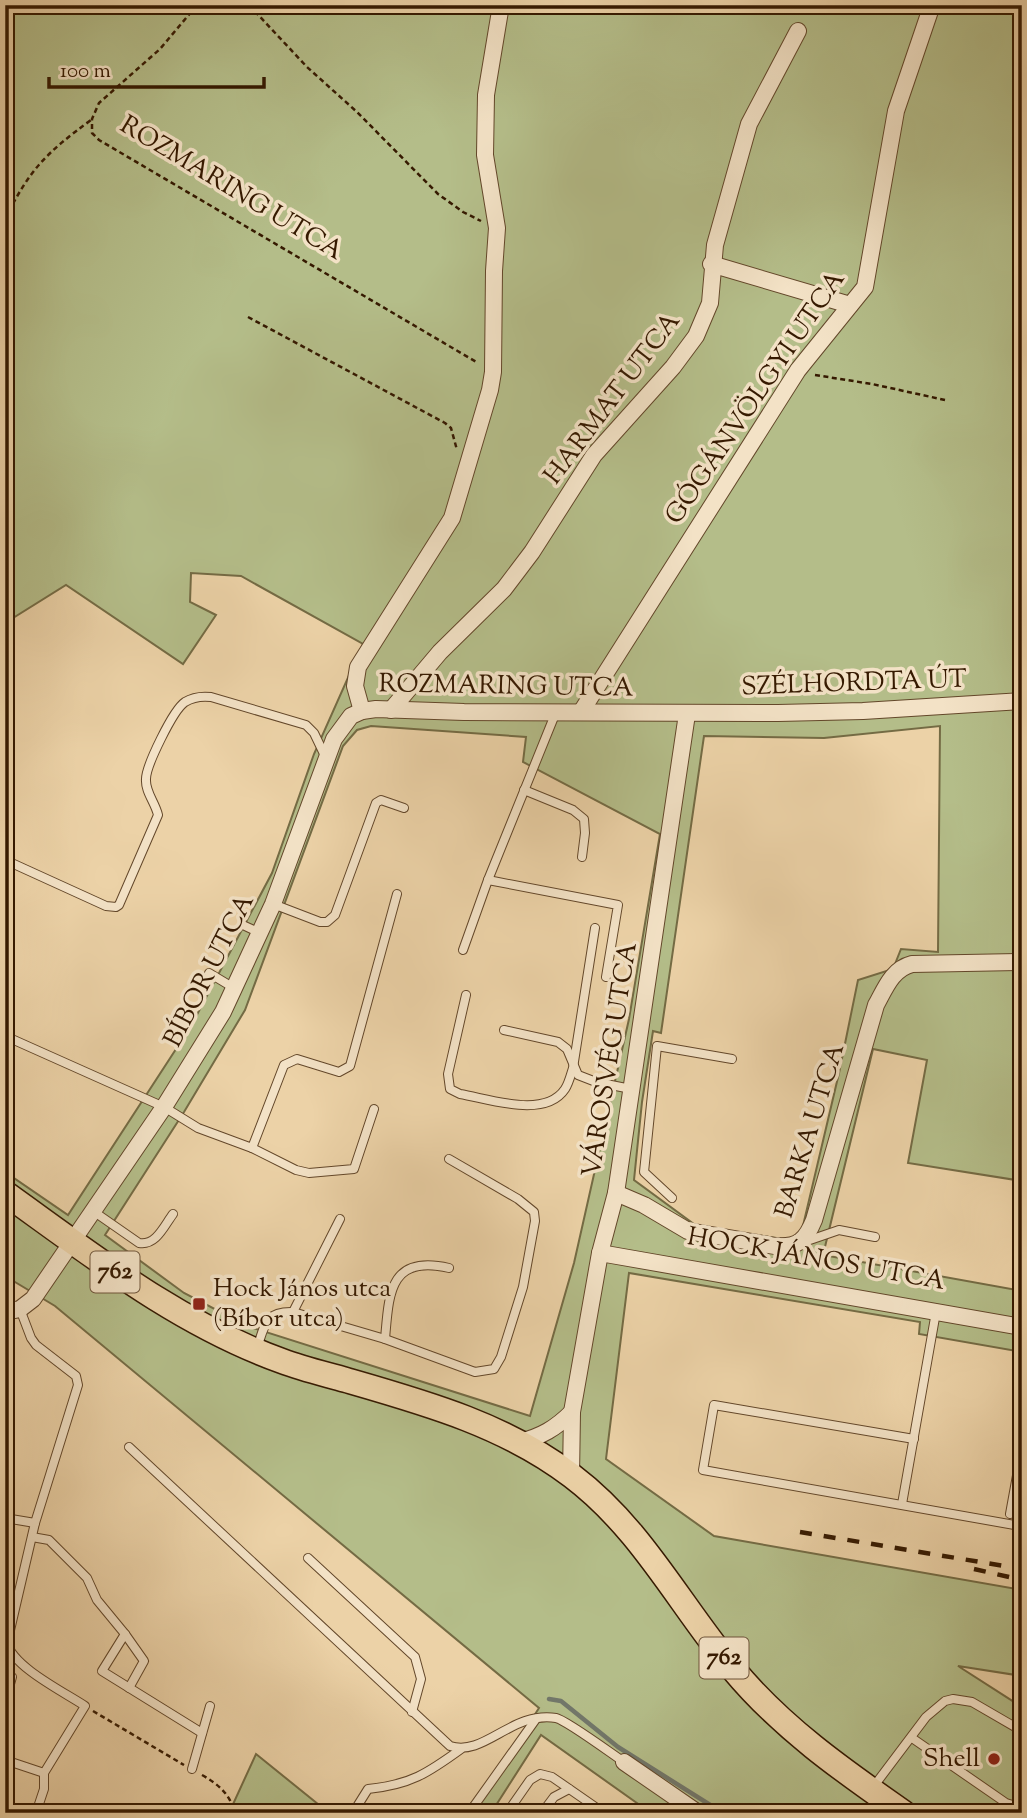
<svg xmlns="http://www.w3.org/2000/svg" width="1027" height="1818" font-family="'Sorts Mill Goudy',serif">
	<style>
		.green { fill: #b4bd89; stroke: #746b44; stroke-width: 2; fill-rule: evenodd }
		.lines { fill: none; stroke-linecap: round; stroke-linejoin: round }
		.stream { stroke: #72776a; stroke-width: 4.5 }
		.lane-casing { stroke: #63472a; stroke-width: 10 }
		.street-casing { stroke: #63472a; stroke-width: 18 }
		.primary-casing { stroke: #351900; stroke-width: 27 }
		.path { stroke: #351900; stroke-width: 2.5; stroke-dasharray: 5 3.5; stroke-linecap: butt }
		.lane { stroke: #f3e2c6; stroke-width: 8 }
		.street { stroke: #f3e2c6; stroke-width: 16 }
		.primary { stroke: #ecd2a7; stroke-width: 24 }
		.rail { stroke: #351900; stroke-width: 4.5; stroke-dasharray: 12 12; stroke-linecap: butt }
		.poi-dot { fill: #8f2418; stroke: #f3e2c6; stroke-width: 2.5 }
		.labels { text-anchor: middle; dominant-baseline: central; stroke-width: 7; stroke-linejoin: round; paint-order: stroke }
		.shield { fill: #f3e2c6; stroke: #6e553b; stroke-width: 2 }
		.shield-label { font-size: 24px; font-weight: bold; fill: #351900 }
		.street-label { font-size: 26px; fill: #351900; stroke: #f3e2c6 }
		.poi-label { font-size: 26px; fill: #351900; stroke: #f3e2c6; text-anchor: start }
	</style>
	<rect width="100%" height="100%" fill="#ecd2a7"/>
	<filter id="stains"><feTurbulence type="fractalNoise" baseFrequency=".00286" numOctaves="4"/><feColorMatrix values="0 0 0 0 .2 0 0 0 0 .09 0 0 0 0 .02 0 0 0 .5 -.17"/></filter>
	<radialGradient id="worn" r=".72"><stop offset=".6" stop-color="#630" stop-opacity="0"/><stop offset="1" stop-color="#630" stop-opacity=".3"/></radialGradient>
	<g class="green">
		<path d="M5,5H1022V1181L908,1163L927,1060L873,1049L823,1255L1022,1291V1352L919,1334L920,1322L629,1273L606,1459L714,1536L1022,1590V1676L958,1666L1022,1707V1813H651L541,1735L491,1813H472L539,1708L55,1306L5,1276V1172L68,1215L191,1026L272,873L314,754L363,644L241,576L191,573L190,602L216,615L183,664L66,585L5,623ZM371,726L526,737L523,762L660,834L629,1019L574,1263L530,1416L247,1326L184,1293L105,1235L184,1112L245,1010L343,746L357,730ZM940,726L938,952L901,949L893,969L858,980L839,1073L802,1230L794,1238L784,1239L698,1227L634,1180L642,1102L653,1031L661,1033L704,736L824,738Z"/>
		<path d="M256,1754L329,1813H229Z"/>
	</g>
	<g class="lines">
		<g class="stream">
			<path d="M549,1699L561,1701L618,1747L723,1813"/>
			<path d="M847,1813V1812"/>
		</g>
		<g class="lane-casing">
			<g id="lane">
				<path d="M524,790L573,810L584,819L585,833L582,857"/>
				<path d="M5,860L106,906L116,907L119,905L158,815C155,802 145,792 146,779C146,766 173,710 185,702C193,697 202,696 211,697L306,725L314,733L326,758"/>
				<path d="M488,880L618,905L606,977"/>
				<path d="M273,904L320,922H327L335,915L376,803L381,800L404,808"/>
				<path d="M245,926L260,933"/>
				<path d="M463,950L488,880L556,712"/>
				<path d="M209,973L234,988"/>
				<path d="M466,995L448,1074L450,1089L460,1094C490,1099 545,1119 565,1089C569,1083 571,1074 573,1068L595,928"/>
				<path d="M504,1030L558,1042L567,1049L578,1075L596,1082L631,1089"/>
				<path d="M5,1036L164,1107L198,1128L252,1148L284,1065L297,1059L339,1072L350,1066L397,894"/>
				<path d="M252,1148L296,1170L309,1173L354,1169L374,1109"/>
				<path d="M672,1198L644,1172L657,1046L732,1059"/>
				<path d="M93,1211L139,1243C156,1246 164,1226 173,1214"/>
				<path d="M804,1242L839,1230L875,1237"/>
				<path d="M20,1309L31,1338L36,1345L76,1376L78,1385L35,1523L7,1643C13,1667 64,1692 85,1706L44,1773V1789L36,1813"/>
				<path d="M293,1312L340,1219"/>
				<path d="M385,1339C389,1294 389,1254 449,1268"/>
				<path d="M257,1348C265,1325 265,1311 293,1312L385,1339L475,1372L494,1369L501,1357L523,1287L535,1221L534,1212L518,1199L449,1159"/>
				<path d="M914,1439L714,1405L703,1470L1020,1526"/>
				<path d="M129,1447L450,1746C485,1757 511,1711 556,1718C566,1720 612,1754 624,1762"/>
				<path d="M902,1504L936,1312"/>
				<path d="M1010,1514L1022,1448"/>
				<path d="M1022,1517L1018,1540H1022"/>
				<path d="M5,1518L35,1523"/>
				<path d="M32,1537L49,1540L87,1578L97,1600L125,1634L144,1661L129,1688"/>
				<path d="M308,1558L415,1657L421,1679L412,1712"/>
				<path d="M125,1634L102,1671L202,1733"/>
				<path d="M5,1702L12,1677"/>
				<path d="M912,1738L1006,1803L1022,1808"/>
				<path d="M5,1760L44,1773"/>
				<path d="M192,1769L210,1706"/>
				<path d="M874,1786L926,1717L945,1701L953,1699L972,1702L1022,1731"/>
				<path d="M359,1813L358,1805L368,1789C410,1785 428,1773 461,1749"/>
				<path d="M469,1813L536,1719"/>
				<path d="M507,1813L530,1780L540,1774L552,1777L604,1813"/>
				<path d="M542,1813L554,1797L569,1789"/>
			</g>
		</g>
		<g class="street-casing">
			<g id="street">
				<path d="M711,264L850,305"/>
				<path d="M391,710L440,652L504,589L532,552L594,455L673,367L696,336L710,303L715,245L749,124L798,31"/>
				<path d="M362,711L355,686L358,667L452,518L490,390L493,372L494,271L497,228L485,155L486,95L501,5"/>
				<path d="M581,712L798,370L865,287L896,111L932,5"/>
				<path d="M616,1193L644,1205L688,1231L775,1246C798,1248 806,1240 814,1220L876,1005C885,989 892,969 912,964L1022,962"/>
				<path d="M600,1253L1022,1327"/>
				<path d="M5,1312L20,1309L33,1299L164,1107L223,1012L273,904L334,739L351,716L362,711L376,709L464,712L778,713L863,711L1022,701"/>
				<path d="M519,1442C541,1437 556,1428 572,1412"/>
				<path d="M571,1476L572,1412L600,1253L616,1193L687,714"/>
				<path d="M624,1762L698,1813"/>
			</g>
		</g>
		<g class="primary-casing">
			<path id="primary" d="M5,1193C93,1256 179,1324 282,1361C303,1369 325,1374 346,1380C426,1403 505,1425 572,1476C641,1528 679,1604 733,1669C781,1727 842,1770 904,1813"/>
		</g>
		<g class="path">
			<path d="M197,5L160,49L99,103L92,119V133L99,140L478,363"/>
			<path d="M249,5L307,67L357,112L438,194L463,212L481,221"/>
			<path d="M5,219C30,169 46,153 91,120"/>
			<path d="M248,317L445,423L451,428L457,450"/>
			<path d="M815,375L872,384L945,400"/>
			<path d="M93,1711L184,1765"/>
			<path d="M202,1775C218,1784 230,1794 235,1813"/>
			<path d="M48,1805L60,1813"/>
		</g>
		<use href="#lane" class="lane"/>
		<use href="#street" class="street"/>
		<use href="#primary" class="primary"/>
		<g class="rail">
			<path d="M800,1532L1022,1569"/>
			<path d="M974,1569L1022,1580"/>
		</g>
	</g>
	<g class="poi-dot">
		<rect x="192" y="1297" width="14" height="14" rx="3.5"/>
		<circle cx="994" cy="1759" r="7"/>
	</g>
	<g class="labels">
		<g class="shield">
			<rect x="90.5" y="1251.5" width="49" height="41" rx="5"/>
			<rect x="699.5" y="1637.5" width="49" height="41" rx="5"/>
		</g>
		<g class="shield-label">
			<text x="115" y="1272">762</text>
			<text x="724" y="1658">762</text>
		</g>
		<g class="street-label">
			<text transform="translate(231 189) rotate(31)">ROZMARING UTCA</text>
			<text transform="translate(756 398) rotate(-56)">GÓGÁNVÖLGYI UTCA</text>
			<text transform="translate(613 399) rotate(-53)">HARMAT UTCA</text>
			<text transform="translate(854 684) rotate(-2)">SZÉLHORDTA ÚT</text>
			<text transform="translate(506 687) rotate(1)">ROZMARING UTCA</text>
			<text transform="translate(210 971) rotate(-63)">BÍBOR UTCA</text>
			<text transform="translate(611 1060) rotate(-81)">VÁROSVÉG UTCA</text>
			<text transform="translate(811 1131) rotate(-73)">BARKA UTCA</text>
			<text transform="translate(816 1260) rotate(10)">HOCK JÁNOS UTCA</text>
		</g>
		<g class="poi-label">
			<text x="213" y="1289">Hock János utca<tspan x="213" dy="30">(Bíbor utca)</tspan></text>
			<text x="980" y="1759" text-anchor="end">Shell</text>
		</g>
	</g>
	<rect width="1027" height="1818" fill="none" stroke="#ecd2a7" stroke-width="28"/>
	<rect x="7" y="7" width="1013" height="1804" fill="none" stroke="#351900" stroke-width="3.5"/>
	<rect x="14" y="14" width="999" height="1790" fill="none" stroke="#351900" stroke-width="2"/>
	<path d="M49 77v10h215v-10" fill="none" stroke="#351900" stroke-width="3.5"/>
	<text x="60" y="77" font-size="21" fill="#351900" stroke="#f3e2c6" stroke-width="5" paint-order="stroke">100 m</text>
	<rect width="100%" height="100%" filter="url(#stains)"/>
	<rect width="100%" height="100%" fill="url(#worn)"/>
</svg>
